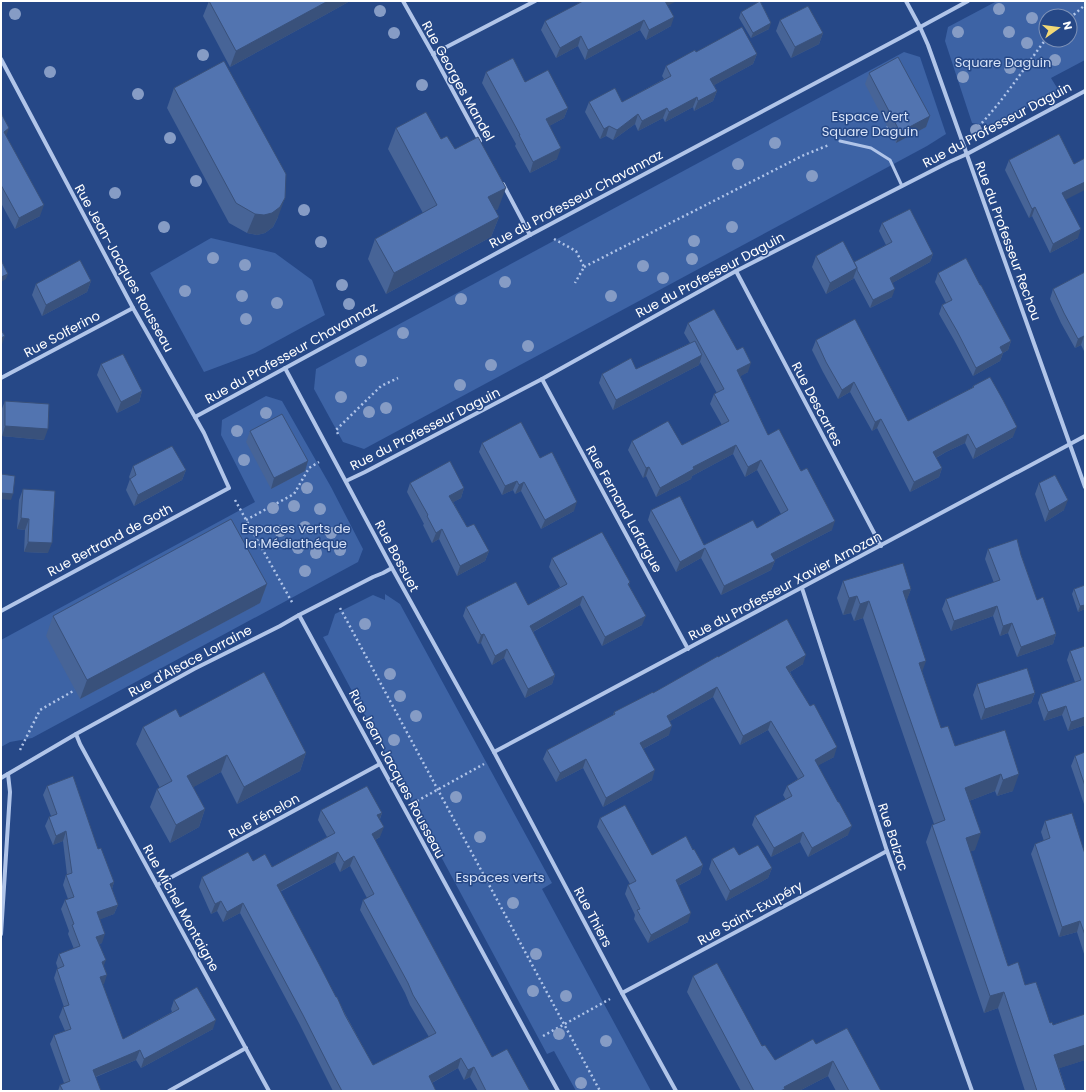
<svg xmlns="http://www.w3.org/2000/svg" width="1086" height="1092" font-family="Poppins,sans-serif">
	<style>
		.green { fill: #3d63a5; fill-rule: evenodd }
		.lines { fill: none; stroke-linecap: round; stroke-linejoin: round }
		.path { stroke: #b1c5e9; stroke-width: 2.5; stroke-dasharray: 2 3; stroke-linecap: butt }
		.lane { stroke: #b1c5e9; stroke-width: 3 }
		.street { stroke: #b1c5e9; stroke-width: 4 }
		.tree { fill: #869cc5 }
		.wall { fill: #476497; fill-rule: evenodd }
		.shaded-wall { fill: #39517b }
		.building { fill: #5274b0; stroke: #39517b; fill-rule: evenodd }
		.labels { text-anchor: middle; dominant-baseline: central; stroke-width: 3; stroke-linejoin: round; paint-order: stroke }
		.park-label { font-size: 13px; fill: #d5e1f7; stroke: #264887 }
		.street-label { font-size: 13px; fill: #fff; stroke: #264887 }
	</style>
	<rect width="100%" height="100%" fill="#264887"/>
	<g class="green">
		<path d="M997,1H1085V60L1051,78L1059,91L995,125H986L972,123L945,41L948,27ZM1046,16H1070V40H1046Z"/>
		<path d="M904,52L920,57L946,134L927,146L364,449L343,442L314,389L316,369Z"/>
		<path d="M211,238L275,253L312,280L325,315L255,353L204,372L150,273Z"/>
		<path d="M266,396L282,401L331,487L363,549L358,562L32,738L10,742L1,747V640L255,502L221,435L222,420Z"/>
		<path d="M385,594L400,604L552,883L542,889L651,1091H576L554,1051L547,1054L323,637L328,635L335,614L373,595L385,600Z"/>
	</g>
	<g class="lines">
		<g class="path">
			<path d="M1070,18L1085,5"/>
			<path d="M980,131L978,127C1003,101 1022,71 1043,43L1046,40"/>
			<path d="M874,135L888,127"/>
			<path d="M554,239L576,251L584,267L575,283"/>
			<path d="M584,267L804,155L829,145"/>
			<path d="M338,434L336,430L381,386L398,378"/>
			<path d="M235,500L293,604"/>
			<path d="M246,520L294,494L309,468L319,462"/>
			<path d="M340,608L600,1091"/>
			<path d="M20,750L40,710L75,690"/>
			<path d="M417,801L484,764"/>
			<path d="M543,1036L610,999"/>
		</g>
		<path class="lane" d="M840,141L871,148L890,160L902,186"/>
		<g class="street">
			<path d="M403,1L433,54L480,141"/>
			<path d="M906,1L920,27L928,45L1085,487"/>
			<path d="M433,54L535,1"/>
			<path d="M1,59L133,308L204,433L229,488L1,611"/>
			<path d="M503,184L530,235"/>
			<path d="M736,271L881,546"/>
			<path d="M285,368L392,568L494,752L622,993L676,1091"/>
			<path d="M1,378L133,308"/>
			<path d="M542,379L688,649"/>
			<path d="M195,417L530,235L900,38L968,1"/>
			<path d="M346,481L365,472L542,379L736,271L949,162L967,154L1085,91"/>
			<path d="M802,588L887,851L972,1091"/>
			<path d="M299,615L558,1091"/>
			<path d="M76,734L80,744L269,1091"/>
			<path d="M494,752L1085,436"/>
			<path d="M1,778L76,734L194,669L280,626L299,615L373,577L383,573L392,568"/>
			<path d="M157,885L380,764"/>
			<path d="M1,934L10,792L8,774"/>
			<path d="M622,993L887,851"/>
			<path d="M169,1091L246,1048"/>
		</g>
	</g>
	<g class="tree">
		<circle cx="999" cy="9" r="6"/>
		<circle cx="380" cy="11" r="6"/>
		<circle cx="15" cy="14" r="6"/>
		<circle cx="1032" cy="18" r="6"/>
		<circle cx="958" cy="32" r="6"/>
		<circle cx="1009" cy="32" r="6"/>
		<circle cx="394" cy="33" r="6"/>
		<circle cx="1027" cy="43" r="6"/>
		<circle cx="203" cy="55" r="6"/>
		<circle cx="1055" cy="60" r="6"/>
		<circle cx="1010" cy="68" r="6"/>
		<circle cx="50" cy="72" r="6"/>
		<circle cx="963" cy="77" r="6"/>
		<circle cx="422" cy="85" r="6"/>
		<circle cx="138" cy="94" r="6"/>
		<circle cx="976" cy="130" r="6"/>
		<circle cx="170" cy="138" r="6"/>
		<circle cx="775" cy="143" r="6"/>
		<circle cx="738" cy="164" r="6"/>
		<circle cx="812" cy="176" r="6"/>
		<circle cx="196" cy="181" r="6"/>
		<circle cx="115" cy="193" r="6"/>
		<circle cx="304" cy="210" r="6"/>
		<circle cx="164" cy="227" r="6"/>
		<circle cx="732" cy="227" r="6"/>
		<circle cx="694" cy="241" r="6"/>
		<circle cx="321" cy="242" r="6"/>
		<circle cx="213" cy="258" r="6"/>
		<circle cx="692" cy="259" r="6"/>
		<circle cx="245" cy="265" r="6"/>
		<circle cx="643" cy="266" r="6"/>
		<circle cx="663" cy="278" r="6"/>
		<circle cx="505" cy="282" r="6"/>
		<circle cx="342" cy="285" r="6"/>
		<circle cx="185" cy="291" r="6"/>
		<circle cx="242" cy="296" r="6"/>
		<circle cx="611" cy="296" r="6"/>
		<circle cx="461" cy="299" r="6"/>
		<circle cx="277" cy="303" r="6"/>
		<circle cx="349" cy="304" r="6"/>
		<circle cx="246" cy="319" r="6"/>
		<circle cx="403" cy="333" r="6"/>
		<circle cx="528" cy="346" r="6"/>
		<circle cx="361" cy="361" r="6"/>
		<circle cx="491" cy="365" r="6"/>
		<circle cx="460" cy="385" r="6"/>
		<circle cx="341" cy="397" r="6"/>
		<circle cx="386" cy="408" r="6"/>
		<circle cx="369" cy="412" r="6"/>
		<circle cx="266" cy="413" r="6"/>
		<circle cx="237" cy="431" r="6"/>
		<circle cx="244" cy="460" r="6"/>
		<circle cx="307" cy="488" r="6"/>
		<circle cx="294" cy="506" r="6"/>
		<circle cx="273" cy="508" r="6"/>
		<circle cx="320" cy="509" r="6"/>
		<circle cx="305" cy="527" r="6"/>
		<circle cx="280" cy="531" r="6"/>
		<circle cx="331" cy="533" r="6"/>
		<circle cx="298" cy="548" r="6"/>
		<circle cx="340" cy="550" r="6"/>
		<circle cx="316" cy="553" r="6"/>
		<circle cx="305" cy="571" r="6"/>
		<circle cx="365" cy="624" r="6"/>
		<circle cx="390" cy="674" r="6"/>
		<circle cx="400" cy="696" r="6"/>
		<circle cx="416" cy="716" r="6"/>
		<circle cx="394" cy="740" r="6"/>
		<circle cx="456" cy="797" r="6"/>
		<circle cx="480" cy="837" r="6"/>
		<circle cx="513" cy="903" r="6"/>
		<circle cx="536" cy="954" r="6"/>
		<circle cx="533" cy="991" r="6"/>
		<circle cx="566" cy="996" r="6"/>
		<circle cx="559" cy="1034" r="6"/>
		<circle cx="606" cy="1041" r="6"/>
		<circle cx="581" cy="1083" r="6"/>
	</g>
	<g class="wall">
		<path d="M209,1H350L325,15L230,67L203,16Z"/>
		<path d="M668,6L671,26L646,40L640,30L585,60L578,46L556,58L541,30L545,21Z"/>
		<path d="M741,12L769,29L751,38L739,18Z"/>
		<path d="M780,20L823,33L819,44L791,58L776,31Z"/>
		<path d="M696,52L757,54L753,64L714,85L717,91L713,101L694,111L693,107L665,122L663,118L638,131L635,124L613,140L606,136L600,139L585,112L589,102H622L664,79L662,76L666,66Z"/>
		<path d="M486,72L525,82L568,108L564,118L549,126L557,159L530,173L515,146L516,144L482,83Z"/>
		<path d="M869,73L926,127L896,143L865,84Z"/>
		<path d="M174,88L278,217L273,227L265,233L257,235L247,233L229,223L167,108Z"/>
		<path d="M1,113L6,137L40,216L15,229L1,203Z"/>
		<path d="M396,128L441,139L455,149L498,209L495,210L499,217L491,237L386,294L368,259L375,239L423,213L388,149Z"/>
		<path d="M1009,160L1065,199L1078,238L1050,253L1032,216L1029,218L1005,170Z"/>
		<path d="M882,223L933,254L930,262L892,283V297L870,308L854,278L853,279L826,294L812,267L816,256L854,262L886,245L879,231Z"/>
		<path d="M1085,272V353L1081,345L1075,348L1061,323L1050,299L1053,289Z"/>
		<path d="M938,273L980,285L1011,341L1008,350L1003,353L1000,361L973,376L954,340L939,314L942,305L946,303L935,282Z"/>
		<path d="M91,281L87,292L42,316L32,295L36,284Z"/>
		<path d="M688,323L748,372L740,376L768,435L832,530L774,560L775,561L771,570L721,595L701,558L676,572L648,520L651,510L704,545L757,528L781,514L757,470L745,477L733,454L692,476L691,479L656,497L646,476L643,478L628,450L632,441L682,445L722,425L710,404L714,394L717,393L700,362L699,365L613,410L599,383L602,374L636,369L690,343L684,333Z"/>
		<path d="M816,340L908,421L972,388L973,386L1013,437L973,459L965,443L946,452L936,458L942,468L939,477L910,492L877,428L872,431L850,392L838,399L823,372L812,350Z"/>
		<path d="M101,364L142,391L139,402L117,413L97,375Z"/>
		<path d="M5,401L44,440L2,436L1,411Z"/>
		<path d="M250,431L305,471L271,489L246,442Z"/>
		<path d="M482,443L540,458L574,511L541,529L521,491L515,494L513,490L502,495L479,452Z"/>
		<path d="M133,466L186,470L182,480L134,506L126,490L130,479L129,477Z"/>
		<path d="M410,483L464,488L461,498L453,502L467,527L489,551L485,561L457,576L439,539L432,543L423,525L424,524L407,492Z"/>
		<path d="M1039,483L1064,510L1045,522L1035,494Z"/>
		<path d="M23,489L48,553L24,552L25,530L17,529L19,500Z"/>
		<path d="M988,549L1021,555L1037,600L1056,634L1053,644L1017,657L1008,633L1000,636L993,616L951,631L942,609L946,599L994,583L985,559Z"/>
		<path d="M552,558L630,582L629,585L642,625L602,646L580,605L533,632L555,675L552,684L525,698L504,658L492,665L481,643L478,644L463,616L466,607L528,605L560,587L549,567Z"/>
		<path d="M843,581L911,589L906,601L922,672L941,728L955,746L1005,730L1013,791L997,796L995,791L969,801L975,850L970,851L1008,966L1025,985L1050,1023L1053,1025L1085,1014V1060L1059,1068L1066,1091H1025L998,1008L984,1013L926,842L932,825L934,824L863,618L854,621L851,613L843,615L837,598Z"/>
		<path d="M267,584L260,603L80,699L46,636L53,616Z"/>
		<path d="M1085,585V609L1078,612L1072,594L1074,589Z"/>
		<path d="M1085,646V725L1068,731L1062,715L1044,721L1038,703L1041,694L1075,682L1067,660L1070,651Z"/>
		<path d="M718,657L803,664L790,672L834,757L818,765L848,835L808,857L800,842L771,857L752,825L755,816L786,800L783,795L787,786L798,779L768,730L740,745L713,697L670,721L669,735L643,749L652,780L603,807L583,768L556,782L543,759L547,750L613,715L614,712L653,693Z"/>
		<path d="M977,684L1035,693L1031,703L981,720L973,695Z"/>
		<path d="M180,717L306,753L300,771L237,804L221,772L193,787L205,809L199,827L170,843L150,807L157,789L160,788L136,744L143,727Z"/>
		<path d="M1085,752V807L1071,766L1075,756Z"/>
		<path d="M47,786L98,849L114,882L112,889L118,905L114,914L100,919L102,943L99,944L104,966V984H102L123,1039L172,1012L171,1009L174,1000L213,1029L141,1068L136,1060L96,1077L64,1083L50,1044L54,1035L65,1031L59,1017L63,1007H64L54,978L57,969H58L56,963L59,954L74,949L68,934L69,931L61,909L65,900L68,899L63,885L66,875H67L63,841L53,845L45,826L49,817L51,816L43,795Z"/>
		<path d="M321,810L382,813L380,819V837L375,840L492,1057L530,1091H478L470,1077L464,1080L458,1068L432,1083L436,1091H333L300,1025L240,913L223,922L217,911L211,914L199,887L202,877L253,861L272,867L327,837L318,820ZM335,862L340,872L350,866L367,898L363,900L360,910L405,993L410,1005L429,1037L373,1065L336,997L280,892Z"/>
		<path d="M600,818L652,855L693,850L703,865L700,874L678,886L688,922L648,943L634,919L635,915L625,894L628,885L630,884L597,827Z"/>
		<path d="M1045,821L1085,854V957L1077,932L1059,937L1031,854L1035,844L1044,841L1041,832Z"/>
		<path d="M739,855L772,868L768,878L726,901L709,869L712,859Z"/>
		<path d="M693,976L775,1060L816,1044L881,1091H836L828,1076L799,1091H741L687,992Z"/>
		<path d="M60,1085L63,1091H58Z"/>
	</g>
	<g class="shaded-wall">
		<path d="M328,1H350L325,15L230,67L236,51Z"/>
		<path d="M664,1H677L661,9Z"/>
		<path d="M674,17L671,26L646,40L649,30Z"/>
		<path d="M644,20L640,30L585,60L588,50Z"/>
		<path d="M771,23L769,29L751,38L753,33Z"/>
		<path d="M823,33L819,44L791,58L795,47Z"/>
		<path d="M581,36L578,46L556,58L560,48Z"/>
		<path d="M757,54L753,64L707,89L710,79Z"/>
		<path d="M717,91L713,101L694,111L698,101Z"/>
		<path d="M697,97L693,107L665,122L669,112Z"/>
		<path d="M568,108L564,118L542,130L546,119Z"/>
		<path d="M667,108L663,118L638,131L642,121Z"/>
		<path d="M638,114L635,124L613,140L617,130Z"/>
		<path d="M930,116L926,127L896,143L900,132Z"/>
		<path d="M609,126L606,136L600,139L604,129Z"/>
		<path d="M9,128L5,139L4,132Z"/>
		<path d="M561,148L557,159L530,173L533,162Z"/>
		<path d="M1085,182V190L1059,203L1062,193Z"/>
		<path d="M506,188L498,209L481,218L488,197Z"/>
		<path d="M285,198L278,217L273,227L265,233L257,235L247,233L255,214Z"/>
		<path d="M44,205L40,216L15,229L19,218Z"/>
		<path d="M1035,207L1032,216L1029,218L1032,209Z"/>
		<path d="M499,217L491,237L386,294L394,273Z"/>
		<path d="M1081,229L1078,238L1050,253L1053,244Z"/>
		<path d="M933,254L930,262L887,286L890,278Z"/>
		<path d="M857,268L853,279L826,294L830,283Z"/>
		<path d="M8,274L6,279L1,282V277Z"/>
		<path d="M91,281L87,292L42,316L46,305Z"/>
		<path d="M895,289L892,297L870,308L873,300Z"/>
		<path d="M5,336L1,347V338Z"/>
		<path d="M1084,336L1081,345L1075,348L1078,339Z"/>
		<path d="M1011,341L1008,350L1003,353L1000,361L973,376L976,368L1000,347Z"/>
		<path d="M702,355L699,365L613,410L616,400Z"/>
		<path d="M751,363L748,372L734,380L737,370Z"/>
		<path d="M854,382L850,392L838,399L842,390Z"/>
		<path d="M142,391L139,402L117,413L121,402Z"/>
		<path d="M881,419L877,428L872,431L875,422Z"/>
		<path d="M5,426L48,429L44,440L2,436Z"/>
		<path d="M1017,427L1013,437L973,459L976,449Z"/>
		<path d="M968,434L965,443L946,452L930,461L933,452L950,443Z"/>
		<path d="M736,445L733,454L692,476L691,479L656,497L660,488L693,467Z"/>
		<path d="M761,460L757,470L745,477L748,467Z"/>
		<path d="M308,461L305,471L271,489L274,478Z"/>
		<path d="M649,467L646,476L643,478L646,468Z"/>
		<path d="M942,468L939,477L910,492L914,482Z"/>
		<path d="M186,470L182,480L134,506L138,495Z"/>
		<path d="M517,481L513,490L502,495L505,486Z"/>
		<path d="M524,482L521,491L515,494L519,485Z"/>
		<path d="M464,488L461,498L446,506L449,496Z"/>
		<path d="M1,493L13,494L11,500L1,499Z"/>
		<path d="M1068,500L1064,510L1045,522L1049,511Z"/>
		<path d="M577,502L574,511L541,529L545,520Z"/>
		<path d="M21,518L29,519L25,530L17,529Z"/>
		<path d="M835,521L832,530L768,563L771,554Z"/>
		<path d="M442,529L439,539L432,543L436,533Z"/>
		<path d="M28,542L52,543L48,553L24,552Z"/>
		<path d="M705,548L701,558L676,572L680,562Z"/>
		<path d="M489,551L485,561L457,576L460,566Z"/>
		<path d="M775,561L771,570L721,595L724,586Z"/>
		<path d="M267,584L260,603L80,699L87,680Z"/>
		<path d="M911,589L905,605L903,591Z"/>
		<path d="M583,596L580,605L527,635L530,626Z"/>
		<path d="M857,596L851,613L843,615L849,598Z"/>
		<path d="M869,601L863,618L854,621L860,604Z"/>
		<path d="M1085,605V609L1078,612L1080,606Z"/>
		<path d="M997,606L993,616L951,631L954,621Z"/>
		<path d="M646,616L642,625L602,646L605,637Z"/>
		<path d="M1012,623L1008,633L1000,636L1003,626Z"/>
		<path d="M484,634L481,643L478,644L481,635Z"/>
		<path d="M1056,634L1053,644L1017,657L1021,647Z"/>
		<path d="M507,649L504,658L492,665L495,656Z"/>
		<path d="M806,655L803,664L783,676L786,667Z"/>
		<path d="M926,661L920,678L919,663Z"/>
		<path d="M555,675L552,684L525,698L528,689Z"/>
		<path d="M717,687L713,697L663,725L667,716Z"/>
		<path d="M1035,693L1031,703L981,720L985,709Z"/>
		<path d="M1066,706L1062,715L1044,721L1048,712Z"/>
		<path d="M1085,717V725L1068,731L1071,722Z"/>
		<path d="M771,721L768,730L740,745L743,736Z"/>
		<path d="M672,726L669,735L637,752L640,743Z"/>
		<path d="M837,747L834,757L812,769L815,760Z"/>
		<path d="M306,753L300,771L237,804L244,787Z"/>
		<path d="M227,755L221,772L181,794L187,776Z"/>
		<path d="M586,759L583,768L556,782L560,773Z"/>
		<path d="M655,770L652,780L603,807L606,798Z"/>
		<path d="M1001,774L995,791L959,805L965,788Z"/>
		<path d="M1019,774L1013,791L997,796L1003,780Z"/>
		<path d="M205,809L199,827L170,843L176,825Z"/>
		<path d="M382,813L378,823L377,815Z"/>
		<path d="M852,826L848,835L808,857L812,848Z"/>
		<path d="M384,827L380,837L368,844L372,834Z"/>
		<path d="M66,831L63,841L53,845L56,836Z"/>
		<path d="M803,832L800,842L771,857L774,848Z"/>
		<path d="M981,833L975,850L960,855L966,838Z"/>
		<path d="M338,852L335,862L273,895L277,885Z"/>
		<path d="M354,856L350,866L340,872L344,862Z"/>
		<path d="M703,865L700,874L672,889L676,880Z"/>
		<path d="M772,868L768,878L726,901L730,891Z"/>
		<path d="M114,882L111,892L110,884Z"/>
		<path d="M221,901L217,911L211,914L215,904Z"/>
		<path d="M243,903L240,913L223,922L227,912Z"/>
		<path d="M118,905L114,914L94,922L97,912Z"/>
		<path d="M691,913L688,922L648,943L651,935Z"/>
		<path d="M1080,921L1077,932L1059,937L1062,927Z"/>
		<path d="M105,934L102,943L93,947L96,937Z"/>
		<path d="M106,960L102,970V962Z"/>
		<path d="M107,975L104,984L96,987L100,977Z"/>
		<path d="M1004,992L998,1008L984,1013L990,996Z"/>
		<path d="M216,1020L213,1029L141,1068L144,1059Z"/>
		<path d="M1085,1045V1060L1048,1072L1054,1055Z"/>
		<path d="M140,1050L136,1060L90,1079L93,1070Z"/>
		<path d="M461,1058L458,1068L426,1086L429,1076Z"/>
		<path d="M833,1061L828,1076L799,1091H780L784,1087Z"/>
		<path d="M474,1067L470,1077L464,1080L468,1070Z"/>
	</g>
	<g class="building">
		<path d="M209,1H328L236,51Z"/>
		<path d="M583,1H665L674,17L649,30L644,20L588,50L581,36L560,48L545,21Z"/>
		<path d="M760,1L771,23L753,33L741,12Z"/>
		<path d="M808,6L823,33L795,47L780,20Z"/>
		<path d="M742,27L757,54L710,79L717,91L698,101L697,97L669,112L667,108L642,121L638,114L617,130L609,126L604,129L589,102L615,88L622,102L671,76L666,66L695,50L696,52Z"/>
		<path d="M898,57L930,116L900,132L869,73Z"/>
		<path d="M513,58L525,82L548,70L568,108L546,119L561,148L533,162L519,135H520L486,72Z"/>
		<path d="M224,61L286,174L285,198L280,207L272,213L264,215L255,214L236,203L174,88Z"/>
		<path d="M426,112L441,139L447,136L455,149L478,137L506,188L488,197L499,217L394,273L375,239L437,205L396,128Z"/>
		<path d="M1,113L9,128L4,132L44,205L19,218L1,185Z"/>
		<path d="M1059,134L1074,164L1085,158V182L1062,193L1081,229L1053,244L1035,207L1032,209L1009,160Z"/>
		<path d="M910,209L933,254L890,278L895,289L873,300L857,270V268L854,262L892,242L882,223Z"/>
		<path d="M843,241L857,268L830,283L816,256Z"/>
		<path d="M966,258L980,285H981L1011,341L1000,347L1003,353L976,368L957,331L942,305L952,300L938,273Z"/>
		<path d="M1,260L8,274L1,277Z"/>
		<path d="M80,260L91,281L46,305L36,284Z"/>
		<path d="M1085,272V337L1084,336L1078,339L1064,313L1053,289Z"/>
		<path d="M714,309L737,350L743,347L751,363L737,370L768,435L779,429L801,471L807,468L835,521L771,554L775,561L724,586L705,548L680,562L651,510L680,496L704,545L753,520L757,528L788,510L761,460L748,467L736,445L693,467L694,469L660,488L649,467L646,468L632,441L668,421L682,445L729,421L714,394L724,389L688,323Z"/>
		<path d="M855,319L908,421L974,387L973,386L990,377L1003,400L1017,427L976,449L968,434L950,443L933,452L942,468L914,482L881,419L875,422L854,382L842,390L826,362L816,340Z"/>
		<path d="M1,330L5,336L1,338Z"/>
		<path d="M695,341L702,355L616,400L602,374L631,358L636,369Z"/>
		<path d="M123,354L142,391L121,402L101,364Z"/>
		<path d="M5,401L49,404L48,429L5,426Z"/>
		<path d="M282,414L308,461L274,478L250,431Z"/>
		<path d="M521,422L540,458L552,452L577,502L545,520L524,482L519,485L517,481L505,486L482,443Z"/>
		<path d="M172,446L186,470L138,495L130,479L136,475L133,466Z"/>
		<path d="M450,461L464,488L449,496L467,527L474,524L489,551L460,566L442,529L436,533L427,516L428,515L410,483Z"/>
		<path d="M1,474L15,476L13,494L1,493Z"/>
		<path d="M1055,475L1068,500L1049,511L1039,483Z"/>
		<path d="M23,489L55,491L52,543L28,542L29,519L21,518Z"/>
		<path d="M231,519L267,584L87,680L53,616Z"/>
		<path d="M602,532L626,575L630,582L628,584L646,616L605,637L583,596L530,626L555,675L528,689L507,649L495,656L484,634L481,635L466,607L516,582L528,605L567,584L552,558Z"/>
		<path d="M1017,539L1021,555L1037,600L1043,597L1056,634L1021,647L1012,623L1003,626L997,606L954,621L946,599L1000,580L988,549Z"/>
		<path d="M903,563L911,589L903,591L926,661L919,663L941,728L948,726L955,746L1005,730L1019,774L1003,780L1001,774L965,788L981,833L966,838L1008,966L1018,962L1025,985L1036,982L1050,1023L1052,1022L1053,1025L1085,1014V1045L1054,1055L1066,1091H1037L1004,992L990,996L932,825L945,820L869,601L860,604L857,596L849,598L843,581Z"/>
		<path d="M1085,585V605L1080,606L1074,589Z"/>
		<path d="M787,619L806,655L786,667L810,706L814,704L837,747L815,760L838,802H839L852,826L812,848L803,832L774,848L755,816L792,796L787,786L804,776L771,721L743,736L717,687L667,716L672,726L640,743L655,770L606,798L586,759L560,773L547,750L615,714L614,712L653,692V693L718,656V657Z"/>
		<path d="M1085,646V717L1071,722L1066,706L1048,712L1041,694L1081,680L1070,651Z"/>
		<path d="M1027,668L1035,693L985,709L977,684Z"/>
		<path d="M264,672L306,753L244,787L227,755L187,776L205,809L176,825L157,789L172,781L143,727L176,709L180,717Z"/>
		<path d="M1085,752V786L1075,756Z"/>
		<path d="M73,776L98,849L101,848L114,882L110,884L118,905L97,912L105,934L96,937L106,960L102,962L107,975L100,977L123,1039L179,1009L174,1000L197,987L216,1020L144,1059L140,1050L93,1070L101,1091H63L60,1085L70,1081L54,1035L71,1029L63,1007L69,1005L57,969L64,966L59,954L80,946L72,925L74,924L65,900L74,897L66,875L72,873L66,831L56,836L49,817L57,814L47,786Z"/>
		<path d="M367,786L382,813L377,815L384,827L372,834L492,1057L507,1049L530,1091H486L474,1067L468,1070L461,1058L429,1076L436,1091H342L334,1076L303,1015L243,903L227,912L221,901L215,904L202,877L248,852L253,861L265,854L272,867L335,833L321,810ZM338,852L344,862L354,856L374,894L363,900L408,983L413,995L436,1033L373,1065L345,1015L337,997H336L319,964L277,885Z"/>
		<path d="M625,805L652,855L686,836L693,850L694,849L703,865L676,880L691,913L651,935L637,910L640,909L628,885L636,881L600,818Z"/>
		<path d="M1072,813L1085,854V935L1080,921L1062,927L1035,844L1050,838L1045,821Z"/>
		<path d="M758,845L772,868L730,891L712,859L734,847L739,855Z"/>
		<path d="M717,963L762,1046L765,1045L775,1060L813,1039L816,1044L847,1028L881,1091H849L833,1061L784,1087L785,1089L780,1091H754L693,976Z"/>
	</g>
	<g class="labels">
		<g class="park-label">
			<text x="1003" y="62">Square Daguin</text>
			<text x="870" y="116">Espace Vert<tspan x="870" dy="15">Square Daguin</tspan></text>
			<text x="296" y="528">Espaces verts de<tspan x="296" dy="15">la Médiathéque</tspan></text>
			<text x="500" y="877">Espaces verts</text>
		</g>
		<g class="street-label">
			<text transform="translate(458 81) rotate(61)">Rue Georges Mandel</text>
			<text transform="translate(997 125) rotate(-28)">Rue du Professeur Daguin</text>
			<text transform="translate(576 199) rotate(-28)">Rue du Professeur Chavannaz</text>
			<text transform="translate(1008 241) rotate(70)">Rue du Professeur Rechou</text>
			<text transform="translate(124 268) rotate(61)">Rue Jean-Jacques Rousseau</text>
			<text transform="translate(710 275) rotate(-28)">Rue du Professeur Daguin</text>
			<text transform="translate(62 334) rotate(-28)">Rue Solferino</text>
			<text transform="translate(291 353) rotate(-29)">Rue du Professeur Chavannaz</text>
			<text transform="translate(817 404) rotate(62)">Rue Descartes</text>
			<text transform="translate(425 429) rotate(-27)">Rue du Professeur Daguin</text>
			<text transform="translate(624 509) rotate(61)">Rue Fernand Lafargue</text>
			<text transform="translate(110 540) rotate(-28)">Rue Bertrand de Goth</text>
			<text transform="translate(397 556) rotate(62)">Rue Bossuet</text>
			<text transform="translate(785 586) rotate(-28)">Rue du Professeur Xavier Arnozan</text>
			<text transform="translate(190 661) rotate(-28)">Rue d'Alsace Lorraine</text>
			<text transform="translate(397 774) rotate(62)">Rue Jean-Jacques Rousseau</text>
			<text transform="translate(264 816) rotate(-29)">Rue Fénelon</text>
			<text transform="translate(893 837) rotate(72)">Rue Balzac</text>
			<text transform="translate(181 908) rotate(61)">Rue Michel Montaigne</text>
			<text transform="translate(750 913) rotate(-29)">Rue Saint-Exupéry</text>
			<text transform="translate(593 917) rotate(62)">Rue Thiers</text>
		</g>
	</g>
	<rect width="1086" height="1092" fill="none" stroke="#ffffff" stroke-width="4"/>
	<g transform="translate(1058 28) rotate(76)"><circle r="19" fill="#264887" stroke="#7d91b7"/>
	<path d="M0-3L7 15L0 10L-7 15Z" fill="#f2d976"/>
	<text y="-6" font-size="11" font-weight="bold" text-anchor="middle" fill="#ffffff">N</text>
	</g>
</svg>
